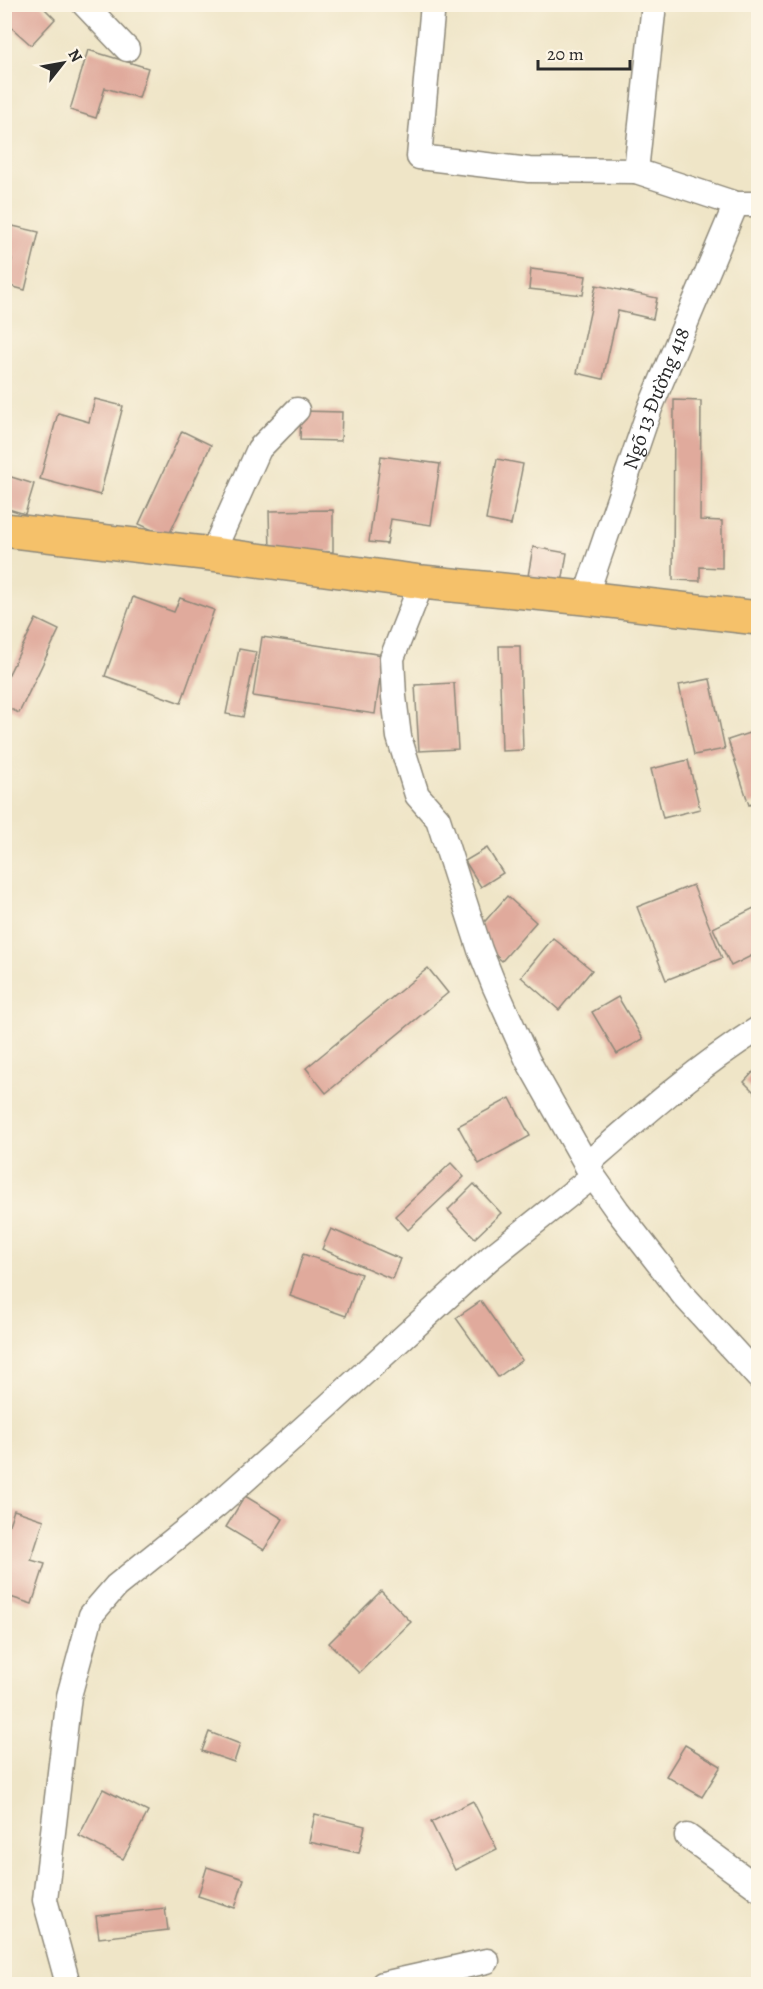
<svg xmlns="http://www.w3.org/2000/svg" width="763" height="1989" font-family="Alegreya,serif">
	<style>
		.building { fill: #e0aa9c }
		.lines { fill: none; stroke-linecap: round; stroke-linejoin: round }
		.street-casing { stroke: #8d8879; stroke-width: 27 }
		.primary-casing { stroke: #8d8879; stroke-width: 36 }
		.street { stroke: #fff; stroke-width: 24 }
		.primary { stroke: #f5c16b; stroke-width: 33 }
		.labels { text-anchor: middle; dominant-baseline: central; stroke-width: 5; stroke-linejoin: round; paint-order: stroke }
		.street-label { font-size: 21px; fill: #2b2b2b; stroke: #fcf5e5 }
	</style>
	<rect width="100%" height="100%" fill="#fcf5e5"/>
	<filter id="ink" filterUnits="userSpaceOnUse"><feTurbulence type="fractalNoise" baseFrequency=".0167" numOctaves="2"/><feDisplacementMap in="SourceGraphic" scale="12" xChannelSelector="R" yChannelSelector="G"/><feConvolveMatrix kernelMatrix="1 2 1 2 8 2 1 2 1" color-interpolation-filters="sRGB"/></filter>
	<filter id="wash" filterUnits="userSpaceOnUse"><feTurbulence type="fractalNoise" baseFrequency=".008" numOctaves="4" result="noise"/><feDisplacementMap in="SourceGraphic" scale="24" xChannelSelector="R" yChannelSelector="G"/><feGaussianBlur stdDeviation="1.35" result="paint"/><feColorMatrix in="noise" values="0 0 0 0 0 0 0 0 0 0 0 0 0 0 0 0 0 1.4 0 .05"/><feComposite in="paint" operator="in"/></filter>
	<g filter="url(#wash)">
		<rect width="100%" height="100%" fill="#efe5c7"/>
		<g id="blocks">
			<g class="building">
				<path d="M4,4H40L55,19L31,45L4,21Z"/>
				<path d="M88,50L148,68L139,98L105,88L96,118L70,110Z"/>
				<path d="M4,224L39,232L25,290L6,285L12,259L4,257Z"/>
				<path d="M531,269L586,276L583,295L529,289Z"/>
				<path d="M596,285L657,298L653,319L618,311L603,379L577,373Z"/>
				<path d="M95,399L123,406L100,495L40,479L58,413L89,422Z"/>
				<path d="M674,400L701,401L700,520L722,521V568L700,567V581L673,580Z"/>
				<path d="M301,411L342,412L341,441L300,440Z"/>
				<path d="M182,431L211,445L168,537L139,524Z"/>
				<path d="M381,456L440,464L431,525L391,519L387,544L369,542Z"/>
				<path d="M497,459L523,464L511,525L486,520Z"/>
				<path d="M8,476L34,484L25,514L5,508V488Z"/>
				<path d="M333,510V552H270L269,511Z"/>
				<path d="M533,547L567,553L561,589L527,582Z"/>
				<path d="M133,597L174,612L180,598L214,610L181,703L105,676Z"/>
				<path d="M36,619L59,630L19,713L4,706V684Z"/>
				<path d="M262,637L383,655L375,714L253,696Z"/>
				<path d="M499,646H520L523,750L502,751Z"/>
				<path d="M239,649L256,652L243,717L226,714Z"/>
				<path d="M710,679L725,749L694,755L679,685Z"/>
				<path d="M454,683L458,749L419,751L415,685Z"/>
				<path d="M758,730V802L749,805L728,740Z"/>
				<path d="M688,760L700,809L663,818L651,769Z"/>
				<path d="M487,848L503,873L481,887L465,861Z"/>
				<path d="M693,885L722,958L666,980L637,907Z"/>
				<path d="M507,896L536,922L502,961L473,935Z"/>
				<path d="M754,908L758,917V966L753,955L731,966L713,928Z"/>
				<path d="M553,938L592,970L559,1010L521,977Z"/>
				<path d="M428,968L448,993L326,1093L306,1068Z"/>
				<path d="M618,997L643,1039L617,1054L592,1012Z"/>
				<path d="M758,1067V1096L744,1082Z"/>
				<path d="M510,1098L530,1136L479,1164L458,1126Z"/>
				<path d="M451,1163L464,1177L408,1230L395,1216Z"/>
				<path d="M474,1184L501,1213L475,1238L448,1210Z"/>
				<path d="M331,1229L400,1259L392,1279L322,1249Z"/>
				<path d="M303,1254L361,1274L346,1316L290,1296Z"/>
				<path d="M481,1301L522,1360L498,1377L456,1318Z"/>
				<path d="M245,1496L283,1519L264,1550L226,1527Z"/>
				<path d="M14,1510L44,1520L31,1560L45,1564L32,1604L4,1595V1539Z"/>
				<path d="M381,1591L411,1622L359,1673L329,1643Z"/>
				<path d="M209,1732L240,1744L234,1762L202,1751Z"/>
				<path d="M685,1745L721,1766L702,1797L666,1776Z"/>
				<path d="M103,1789L148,1812L123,1859L79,1836Z"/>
				<path d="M473,1801L497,1849L455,1870L431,1822Z"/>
				<path d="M315,1814L365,1826L359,1853L309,1842Z"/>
				<path d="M207,1867L244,1879L235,1908L198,1896Z"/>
				<path d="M165,1908L168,1930L99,1938L96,1916Z"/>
			</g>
		</g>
	</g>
	<g filter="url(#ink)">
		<use href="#blocks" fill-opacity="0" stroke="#8d8879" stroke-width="1.5"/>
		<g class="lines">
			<g class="street-casing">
				<g id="street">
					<path d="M84,4L127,49"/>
					<path d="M433,4L419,157L529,170L636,171L736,204"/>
					<path d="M636,171L654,4"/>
					<path d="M212,554L259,449L297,410"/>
					<path d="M422,582L392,658L394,697L399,737L417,795L438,819L480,950L494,985L528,1061L593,1176L617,1210L684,1296L758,1377"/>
					<path id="s1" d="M585,598L650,408L736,204H758"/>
					<path d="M586,1165C641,1117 696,1068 758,1029"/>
					<path d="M687,1836L758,1888"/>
					<path d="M68,1984L45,1900L69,1696L91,1615L116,1586L217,1505L327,1407L490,1258L593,1176"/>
					<path d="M383,1984L487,1961"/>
				</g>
			</g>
			<g class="primary-casing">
				<path id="primary" d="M4,530L212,554L422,582L585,598L758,618"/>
			</g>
			<use href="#street" class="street"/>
			<use href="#primary" class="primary"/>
		</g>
	</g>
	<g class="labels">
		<g class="street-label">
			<text stroke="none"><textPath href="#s1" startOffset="212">Ngõ 13 Đường 418</textPath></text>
		</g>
	</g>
	<rect width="763" height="1989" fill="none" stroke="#fcf5e5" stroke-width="24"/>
	<g transform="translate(63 63) rotate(59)" stroke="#fcf5e5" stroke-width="4.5" paint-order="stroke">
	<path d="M0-4.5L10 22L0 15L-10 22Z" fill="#2b2b2b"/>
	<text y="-9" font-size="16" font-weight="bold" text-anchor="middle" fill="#2b2b2b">N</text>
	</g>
	<path d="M538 60v9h92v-9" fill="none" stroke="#2b2b2b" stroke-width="3"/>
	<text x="547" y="60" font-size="18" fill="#2b2b2b" stroke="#fcf5e5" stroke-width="4.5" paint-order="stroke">20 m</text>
</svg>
